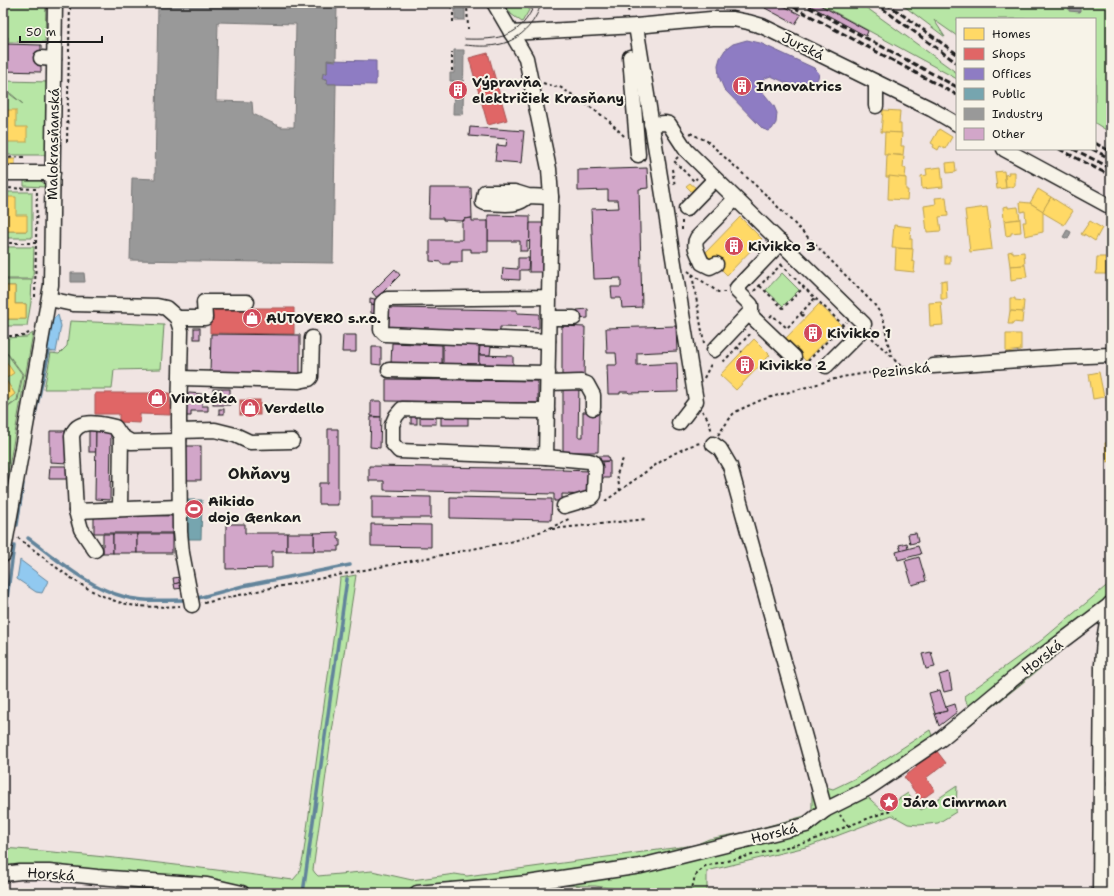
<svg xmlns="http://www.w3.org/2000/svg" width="1114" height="896" font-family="'Shantell Sans',sans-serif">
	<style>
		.green { fill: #b7e6a5; stroke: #6a8160 }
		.water { fill: #91c9f0; stroke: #62849b }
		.homes { fill: #ffd966; stroke: #bba050 }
		.shops { fill: #e06666; stroke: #a55050 }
		.offices { fill: #8e7cc3; stroke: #6c5f91 }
		.public { fill: #76a5af; stroke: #5b7c83 }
		.industry { fill: #999; stroke: #747474; fill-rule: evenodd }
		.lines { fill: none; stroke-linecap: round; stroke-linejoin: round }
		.stream { stroke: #62849b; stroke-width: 3.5 }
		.building { fill: #d2a6c9; stroke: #1c1c1c }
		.minor-casing { stroke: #1c1c1c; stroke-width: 17 }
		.path { stroke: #1c1c1c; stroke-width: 2; stroke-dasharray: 3 3; stroke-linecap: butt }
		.minor { stroke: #f7f3e8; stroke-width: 14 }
		.tram { stroke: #1c1c1c; stroke-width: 1 }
		.rail { stroke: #1c1c1c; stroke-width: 3; stroke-dasharray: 6 3; stroke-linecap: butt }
		.labels { text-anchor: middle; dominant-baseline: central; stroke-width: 4; stroke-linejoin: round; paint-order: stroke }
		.street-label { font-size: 14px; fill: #1c1c1c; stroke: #f7f3e8 }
		.poi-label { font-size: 14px; font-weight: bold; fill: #1c1c1c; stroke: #f7f3e8; text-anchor: start }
		.quarter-label { font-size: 16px; font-weight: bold; fill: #1c1c1c; stroke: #f7f3e8 }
	</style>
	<rect width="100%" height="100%" fill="#f0e4e2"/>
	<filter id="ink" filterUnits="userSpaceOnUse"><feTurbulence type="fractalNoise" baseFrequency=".025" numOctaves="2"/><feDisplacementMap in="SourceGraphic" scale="8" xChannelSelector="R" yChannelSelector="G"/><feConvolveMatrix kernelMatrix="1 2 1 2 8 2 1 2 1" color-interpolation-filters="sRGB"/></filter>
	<g filter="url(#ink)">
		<g class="green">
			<path d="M3,3H46L45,42H8V37H3Z"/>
			<path d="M504,3H532L528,12L522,22L511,14Z"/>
			<path d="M818,3H860L957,73V79Z"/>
			<path d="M900,3H1111V133L1095,123V19H957V36L934,20L945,37Z"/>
			<path d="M3,81L50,82L48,155H3V142L16,127L3,110V92H7L23,104L3,87Z"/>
			<path d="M38,179L45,184V187L24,186V180Z"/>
			<path d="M3,192H32V238H3V231H27L3,197Z"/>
			<path d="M3,247H34L33,279H3Z"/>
			<path d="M782,273L799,290L783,306L766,290Z"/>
			<path d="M3,280H32L31,302L27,326H3V319H26V304H15V286H3Z"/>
			<path d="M70,321L164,325L161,369L114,370L112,389H44L51,353L59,354L67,346Z"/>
			<path d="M33,333L3,500V411L18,400L23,374L5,350L3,351V338L27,337Z"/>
			<path d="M5,351L22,374L17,400L3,410V403L15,394L5,379L13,373L5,361L3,362V353Z"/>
			<path d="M356,575L330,745L313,870L315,873L318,876L372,871L412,880L455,874L467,876L695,845L709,839L746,832L812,814V777L823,783L826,787L833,789L856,778L930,730L934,741L861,791L882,810L908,793L921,810L957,786L956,812L938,823L919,825L908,824L892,815L810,846L707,871V893H647L595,886L536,885L452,893H230L55,876H3V848C101,855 196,867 293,880L299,873L303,858L335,625L340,578Z"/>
			<path d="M1111,582L1110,893H1095L1100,620L958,735V730L972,717L964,696L1042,640Z"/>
		</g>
		<g class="water">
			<path d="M58,315L61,326L56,352L47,351L53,319Z"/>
			<path d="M20,560L48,581L42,593L36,592L17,579Z"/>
		</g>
		<g class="homes">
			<path d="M3,110H16V127H27V142H3Z"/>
			<path d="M883,110L900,111L899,124H901V133L881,132Z"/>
			<path d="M939,129L952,137L945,149L940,146L938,150L933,147L934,145L931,143Z"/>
			<path d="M885,132L902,133L901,146H904L903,155H884Z"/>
			<path d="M887,154L904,156L903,168H906L905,178L886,177Z"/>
			<rect x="4" y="159" width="11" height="8"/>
			<path d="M955,162L956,172L947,173L946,163Z"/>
			<path d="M941,167L943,187L922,189L921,176L927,175L926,169Z"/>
			<path d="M1004,171L1006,188L997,189L995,172Z"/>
			<path d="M1008,172H1015V186L1006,188L1005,175L1009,174Z"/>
			<path d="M889,176L906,178V190H908L907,200L888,199Z"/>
			<path d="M690,183L696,188L692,192L686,186Z"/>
			<path d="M1038,189L1051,197L1043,211L1030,203Z"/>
			<path d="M3,197H16V215H27V231H3Z"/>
			<path d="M946,197L948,216L939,217L941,231L927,232L924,206L936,204L935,198Z"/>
			<path d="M1051,197L1073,211L1064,225L1042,212Z"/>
			<path d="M1020,202L1030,203L1043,211V232L1025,236L1023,222H1026L1025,211L1021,212Z"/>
			<path d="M1008,206V208L1018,207L1020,219L1004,221L1003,207Z"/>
			<path d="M987,207L992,249L970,252L965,210Z"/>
			<path d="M740,217L762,239L727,275L705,253Z"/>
			<path d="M1020,219L1021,232L1011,233V235L1006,236L1004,221Z"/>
			<path d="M1090,221L1102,228L1095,241L1084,234V236L1081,234Z"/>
			<path d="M894,225L911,227L910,239H912V249L892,248Z"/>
			<path d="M896,248L913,249L912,261L915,262L914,272L895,270Z"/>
			<path d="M1013,251V253L1024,252L1025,265L1010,266L1008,252Z"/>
			<rect x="945" y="256" width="5" height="8"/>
			<path d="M1097,257H1106V274H1096Z"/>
			<rect x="1110" y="260" width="1" height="28"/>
			<path d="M1025,265L1027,277L1016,278V280L1011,281L1010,266Z"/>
			<path d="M946,280L947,299H941V281Z"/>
			<path d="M3,286H15V304H26V319H3Z"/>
			<path d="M1010,298H1015V300L1024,301L1023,312L1010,311Z"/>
			<path d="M941,302L943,325L930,326L929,303Z"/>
			<path d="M819,304L841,325L806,361L784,340Z"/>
			<path d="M1010,311L1023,312L1022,323L1013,322V324H1008Z"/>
			<path d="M1006,334H1021V350L1006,352Z"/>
			<path d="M754,339L770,355L736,390L720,375Z"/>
			<path d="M5,360L14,373L5,379L15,394L3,403V362Z"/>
			<path d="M1099,372L1104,397L1093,399L1089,374Z"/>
			<path d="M1111,438V461L1107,462L1105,443L1109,442Z"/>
		</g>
		<g class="shops">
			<path d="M488,53L507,120L488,125L469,58Z"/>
			<path d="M210,308H294V334L210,333Z"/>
			<path d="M95,393H170V415L140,414V423L119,422V414H95Z"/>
			<rect x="240" y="400" width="20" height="15"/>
			<path d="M936,750L946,763L926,778L935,790L921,800L904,777L917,767L916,765Z"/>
		</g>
		<g class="offices">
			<path d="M747,40L760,43L814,68L819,73L818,78L816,81L809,85L802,87L791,85L771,76L765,78L761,87V90L774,106L777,113L776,123L772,129L769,131L763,129L724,89L719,77L718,65L720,58L725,50L733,44Z"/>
			<path d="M327,60L376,61V85L327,84V79H322L323,73H327Z"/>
		</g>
		<path class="public" d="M187,500H202L201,539H187Z"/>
		<g class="industry">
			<path d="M158,3H337L336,61L327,60V73H323L322,79H327V84H336L333,263L130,260L132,178L155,179ZM218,22L296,24L294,127H281L253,114L252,102L216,101Z"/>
			<path d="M441,3H465V20H455V9H451V4H441Z"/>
			<path d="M1069,3H1080V12L1069,11Z"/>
			<path d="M454,50H464L463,114H453L454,81H450V73H454Z"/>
			<path d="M1067,230L1071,232L1068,239L1063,237Z"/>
			<path d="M71,273H84L85,282H71Z"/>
		</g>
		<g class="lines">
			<g class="stream">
				<path d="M33,423L49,351"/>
				<path d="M17,525L23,484"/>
				<path d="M28,538C58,560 89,588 125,597C144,602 164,600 184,600"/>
				<path d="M198,598L243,586L350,565"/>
				<path d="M3,627L14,546"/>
				<path d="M1107,852L1111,651"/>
				<path d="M303,893L347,579"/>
			</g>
		</g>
		<g class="building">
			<path d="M768,3H778L801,15L795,24L765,8Z"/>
			<path d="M805,3H816L868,31L866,36Z"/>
			<path d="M3,39H6V44L41,45V72L3,71Z"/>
			<path d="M470,127L524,131L521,163L495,161L497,145L506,146L507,139L469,136Z"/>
			<path d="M647,168L648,188L639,189L642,307L622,308L621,298H612L611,287H621V278L594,279L591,209L619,208L618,200H608V190L578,191V170Z"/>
			<path d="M430,188H471L472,218L464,219V221H462L443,220V218H429Z"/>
			<path d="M488,215L530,216V242L527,241V251H520V241H488Z"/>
			<path d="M472,218V221H488V252H471V249H462V262H450V264H441V262L430,261V240H462V221H464V219Z"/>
			<path d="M530,223H548L547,272H529Z"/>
			<path d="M518,258H529L528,270H520V280L502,279L503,268L518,269Z"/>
			<path d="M395,269L400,275L377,298L372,292Z"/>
			<path d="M370,298L379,300V305L370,304Z"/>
			<path d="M371,304L376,305L375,314L371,313Z"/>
			<path d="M388,308L517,310V313L539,314V328L500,327V331L387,330Z"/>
			<path d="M588,309V318L577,319V310Z"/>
			<path d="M562,326L585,327L584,378H562Z"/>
			<path d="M676,326L677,351L637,353V365L677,363L678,392L629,393L628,392H620V394H608L607,365H617L616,353H607L606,328Z"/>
			<rect x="194" y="328" width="6" height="11"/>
			<path d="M211,334L300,335V375L210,374Z"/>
			<path d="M343,335H356V352H342Z"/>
			<path d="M392,343L442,345V364L391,363Z"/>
			<path d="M443,344L479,345V365H443Z"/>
			<path d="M480,346H491L490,355H479Z"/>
			<path d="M372,347H381V365L372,364Z"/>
			<path d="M479,355L513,356V365L479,364Z"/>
			<path d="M386,379L538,381V403L386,401Z"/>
			<path d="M563,385H579L578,437H583V412H599L598,452H563Z"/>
			<rect x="213" y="389" width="17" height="16"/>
			<path d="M188,392L189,393L202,394V406H208V411H191V416H184V404L188,405Z"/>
			<path d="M371,401H381V417L371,416Z"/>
			<rect x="219" y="409" width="5" height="5"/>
			<rect x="411" y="415" width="6" height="9"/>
			<rect x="420" y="415" width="16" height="9"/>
			<rect x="441" y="416" width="27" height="9"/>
			<path d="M371,417H381L380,448L370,447Z"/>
			<path d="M328,429H338V505H325V504H319V483H328Z"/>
			<rect x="89" y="430" width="7" height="22"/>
			<path d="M96,430L111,431L110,500L95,499Z"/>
			<path d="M50,431H68V463L50,462Z"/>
			<rect x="184" y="446" width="17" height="34"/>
			<path d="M599,456H608L609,461H600Z"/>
			<path d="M610,461V478H601V462Z"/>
			<path d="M50,466H68V479H49Z"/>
			<path d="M369,466L563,469L562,470L590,471V495L562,494V501H554V494L384,490V481H369Z"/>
			<path d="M372,496L431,497V518H372Z"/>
			<path d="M450,497L552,499L551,520L450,518Z"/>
			<path d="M126,515L175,516V533H94V516Z"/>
			<path d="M226,524H245V533H287V551H272V568L226,569Z"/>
			<path d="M371,524L431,525V547L371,546Z"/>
			<path d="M338,532V539H340V546H338V551H314V533Z"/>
			<rect x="287" y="533" width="27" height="18"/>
			<path d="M916,533L918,542L910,544L908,534Z"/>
			<rect x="103" y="534" width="10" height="19"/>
			<rect x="113" y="534" width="24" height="19"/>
			<rect x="137" y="534" width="35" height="19"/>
			<path d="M907,543L908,549L901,551L899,545Z"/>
			<path d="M918,546L921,554L898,560L896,552Z"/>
			<path d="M919,557L926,581L912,585L905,561Z"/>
			<path d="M181,577L182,582L174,584L173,578Z"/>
			<path d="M182,582L183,588L175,589L174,584Z"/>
			<path d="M931,652L935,667L926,669L922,654Z"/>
			<path d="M949,672L952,690L944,692L939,675Z"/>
			<path d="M940,690L947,711L935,714L929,693Z"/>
			<path d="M955,704L957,712L939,726L935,714L947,711L946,707Z"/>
		</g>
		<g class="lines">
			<g class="minor-casing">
				<g id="minor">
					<path d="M494,3L526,58L549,169L551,197L549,297L387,299L382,303L381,330L385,334L548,341"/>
					<path d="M636,26L696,401L679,423"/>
					<path d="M511,33L636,26L711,19H733L748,22L762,26L931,109L957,124"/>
					<path d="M630,57L638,155"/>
					<path d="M41,58L54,59"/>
					<path d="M876,106V82"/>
					<path d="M651,124L665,123L669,124L686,150L864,324L863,329L826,366"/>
					<path d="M1004,149L1111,207"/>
					<path d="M3,173H53"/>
					<path d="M528,196C517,208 500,203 485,203L483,202L485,192H515L528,196L551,197"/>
					<path d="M686,209L715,179"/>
					<path d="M716,264L710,267L702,263C699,255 692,246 697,238L735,199"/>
					<path d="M49,299L73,304L157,306L166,308L174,315L177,318L181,331L179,418L180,532L182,553L192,605"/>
					<path d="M749,314L794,357"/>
					<path d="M177,318H205L204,302H247"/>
					<path d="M549,318H574"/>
					<path d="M714,350L751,311V305L737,291V288L781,242"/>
					<path d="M933,366L1064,357L1111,355"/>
					<path d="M389,370L548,373"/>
					<path d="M180,378L299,381L309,379L311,377L312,338"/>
					<path d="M548,383L581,382L587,384L593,395V408"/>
					<path d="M547,411L402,409L396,416L392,425V443L399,451L546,457L589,461L593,462L595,467L594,495L591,498L564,506"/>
					<path d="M179,431L215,430L235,435L250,442L292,441"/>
					<path d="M713,444L720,449L730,466L825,810"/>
					<path d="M546,457L549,297"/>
					<path d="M120,509L121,436"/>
					<path d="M76,511L179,507"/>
					<path d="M95,550L81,529L76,511L72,436C77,417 101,424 115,427L121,436L131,442L179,441"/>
					<path d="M3,555L51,285L55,3"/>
					<path d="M3,874L20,872H49L97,877L207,885L242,893"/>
					<path d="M417,893L528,883L641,866L806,825L825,810L867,789L941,739L1025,669L1111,604"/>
					<path d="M1100,893L1102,665L1104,640L1110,604"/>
				</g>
			</g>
			<g class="path">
				<path d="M467,3L468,29"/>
				<path d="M627,3L629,14"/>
				<path d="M453,22V10"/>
				<path d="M452,71V52"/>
				<path d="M543,83L555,87L558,86L576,97L607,119L625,137"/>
				<path d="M690,133L707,141L765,194L874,304C877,309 881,313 883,318C888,334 886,362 906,368"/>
				<path d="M67,142L70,3"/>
				<path d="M678,157L674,161L694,181L697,178"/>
				<path d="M3,158L24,157"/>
				<path d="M672,169L675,186"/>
				<path d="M3,188L37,189"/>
				<path d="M682,230V220"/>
				<path d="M3,243H36"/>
				<path d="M3,255L5,249L4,243"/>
				<path d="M781,265L843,325L846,322"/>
				<path d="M688,271L692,274L704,343"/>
				<path d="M692,274L718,292H725"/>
				<path d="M760,286L783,308L804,287"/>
				<path d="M754,291L784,262"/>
				<path d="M35,297L37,189"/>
				<path d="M801,314L805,318"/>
				<path d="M770,317L772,315L787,328L815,298"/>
				<path d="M3,336H23L29,333"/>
				<path d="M872,338L894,359"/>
				<path d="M737,347L742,352"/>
				<path d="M808,361L843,325"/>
				<path d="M723,362L751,333"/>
				<path d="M704,378L712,362"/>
				<path d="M702,411L708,419L712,432"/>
				<path d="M718,435L733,414L739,410L761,400L842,377L874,372L922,367"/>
				<path d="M620,491L617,474L623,459"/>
				<path d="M605,501C631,484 672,448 701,443"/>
				<path d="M552,529L647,519"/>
				<path d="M18,538C54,564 90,600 137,606C151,607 165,607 180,606"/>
				<path d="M204,603L266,589L514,541L548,529L571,518"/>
				<path d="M848,826L891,810"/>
				<path d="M691,893L695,876L705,866L808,842L848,826L840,815"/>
			</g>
			<use href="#minor" class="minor"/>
			<g class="tram">
				<path d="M465,39C499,40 521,38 535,3"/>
				<path d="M465,45C475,46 486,47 496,45C518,42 536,24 541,3"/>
			</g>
			<g class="rail">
				<path d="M786,3L957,95"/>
				<path d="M801,3L957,87"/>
				<path d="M875,3L957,63"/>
				<path d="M886,3L957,54"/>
				<path d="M1095,143L1111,152"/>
				<path d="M1059,149L1111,176"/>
				<path d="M1073,149L1111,168"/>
				<path d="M1092,149L1111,159"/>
			</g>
		</g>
	</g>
	<defs>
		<g id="building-disc" transform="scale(1)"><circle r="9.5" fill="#d1495b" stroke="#f7f3e8"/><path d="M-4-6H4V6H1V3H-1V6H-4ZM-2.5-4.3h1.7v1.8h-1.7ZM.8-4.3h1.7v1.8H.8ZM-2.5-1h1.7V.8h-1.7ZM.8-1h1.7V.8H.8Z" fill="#fff"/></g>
		<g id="shop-disc" transform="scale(1)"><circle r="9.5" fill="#d1495b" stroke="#f7f3e8"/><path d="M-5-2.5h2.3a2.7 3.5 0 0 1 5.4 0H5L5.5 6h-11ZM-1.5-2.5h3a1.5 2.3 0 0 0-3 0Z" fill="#fff"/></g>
		<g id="stadium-disc" transform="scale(1)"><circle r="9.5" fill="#d1495b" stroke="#f7f3e8"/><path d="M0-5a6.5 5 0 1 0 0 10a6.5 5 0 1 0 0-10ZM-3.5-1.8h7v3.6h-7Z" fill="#fff"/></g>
		<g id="sight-disc" transform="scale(1)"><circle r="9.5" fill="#d1495b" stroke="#f7f3e8"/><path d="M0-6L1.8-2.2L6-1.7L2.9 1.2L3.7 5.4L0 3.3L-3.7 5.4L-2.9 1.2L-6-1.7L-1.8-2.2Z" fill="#fff"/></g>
	</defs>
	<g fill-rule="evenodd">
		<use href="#building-disc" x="742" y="86"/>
		<use href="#building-disc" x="458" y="90"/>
		<use href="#building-disc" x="734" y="246"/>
		<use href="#shop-disc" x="252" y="318"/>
		<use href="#building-disc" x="813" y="333"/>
		<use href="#building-disc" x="745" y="365"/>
		<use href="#shop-disc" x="157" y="398"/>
		<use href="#shop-disc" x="250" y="408"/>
		<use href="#stadium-disc" x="194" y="509"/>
		<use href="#sight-disc" x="889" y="802"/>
	</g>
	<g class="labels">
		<g class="street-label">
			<text transform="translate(803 46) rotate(26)">Jurská</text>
			<text transform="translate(53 144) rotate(-89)">Malokrasňanská</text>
			<text transform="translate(901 370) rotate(-6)">Pezinská</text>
			<text transform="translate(1042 657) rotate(-38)">Horská</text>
			<text transform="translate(774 833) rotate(-14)">Horská</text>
			<text transform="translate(51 874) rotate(4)">Horská</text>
		</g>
		<g class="poi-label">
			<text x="472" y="82">Výpravňa<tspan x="472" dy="16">električiek Krasňany</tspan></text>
			<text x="756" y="86">Innovatrics</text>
			<text x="748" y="246">Kivikko 3</text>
			<text x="266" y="318">AUTOVERO s.r.o.</text>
			<text x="827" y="333">Kivikko 1</text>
			<text x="759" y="365">Kivikko 2</text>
			<text x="171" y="398">Vinotéka</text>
			<text x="264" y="408">Verdello</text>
			<text x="208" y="501">Aikido<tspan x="208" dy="16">dojo Genkan</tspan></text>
			<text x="903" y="802">Jára Cimrman</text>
		</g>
		<g class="quarter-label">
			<text x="259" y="473">Ohňavy</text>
		</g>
	</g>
	<rect width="1114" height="896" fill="none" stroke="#f7f3e8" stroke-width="16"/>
	<rect x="8" y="8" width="1098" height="880" fill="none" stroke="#1c1c1c" stroke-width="1.5" filter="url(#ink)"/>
	<rect x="956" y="18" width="140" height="132" fill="#f7f3e8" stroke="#9f9d96"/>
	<rect x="964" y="28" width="20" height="12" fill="#ffd966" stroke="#9f9d96"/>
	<text x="992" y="38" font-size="12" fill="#1c1c1c">Homes</text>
	<rect x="964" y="48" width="20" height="12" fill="#e06666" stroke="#9f9d96"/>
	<text x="992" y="58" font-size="12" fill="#1c1c1c">Shops</text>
	<rect x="964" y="68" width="20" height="12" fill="#8e7cc3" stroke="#9f9d96"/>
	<text x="992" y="78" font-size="12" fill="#1c1c1c">Offices</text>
	<rect x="964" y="88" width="20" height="12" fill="#76a5af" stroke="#9f9d96"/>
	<text x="992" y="98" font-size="12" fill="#1c1c1c">Public</text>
	<rect x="964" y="108" width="20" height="12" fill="#999999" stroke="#9f9d96"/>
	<text x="992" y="118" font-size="12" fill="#1c1c1c">Industry</text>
	<rect x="964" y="128" width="20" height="12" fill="#d2a6c9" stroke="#9f9d96"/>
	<text x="992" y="138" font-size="12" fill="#1c1c1c">Other</text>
	<path d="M20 36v6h82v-6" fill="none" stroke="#1c1c1c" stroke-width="2"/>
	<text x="26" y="36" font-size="12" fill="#1c1c1c" stroke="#f7f3e8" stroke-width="3" paint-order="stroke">50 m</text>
</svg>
